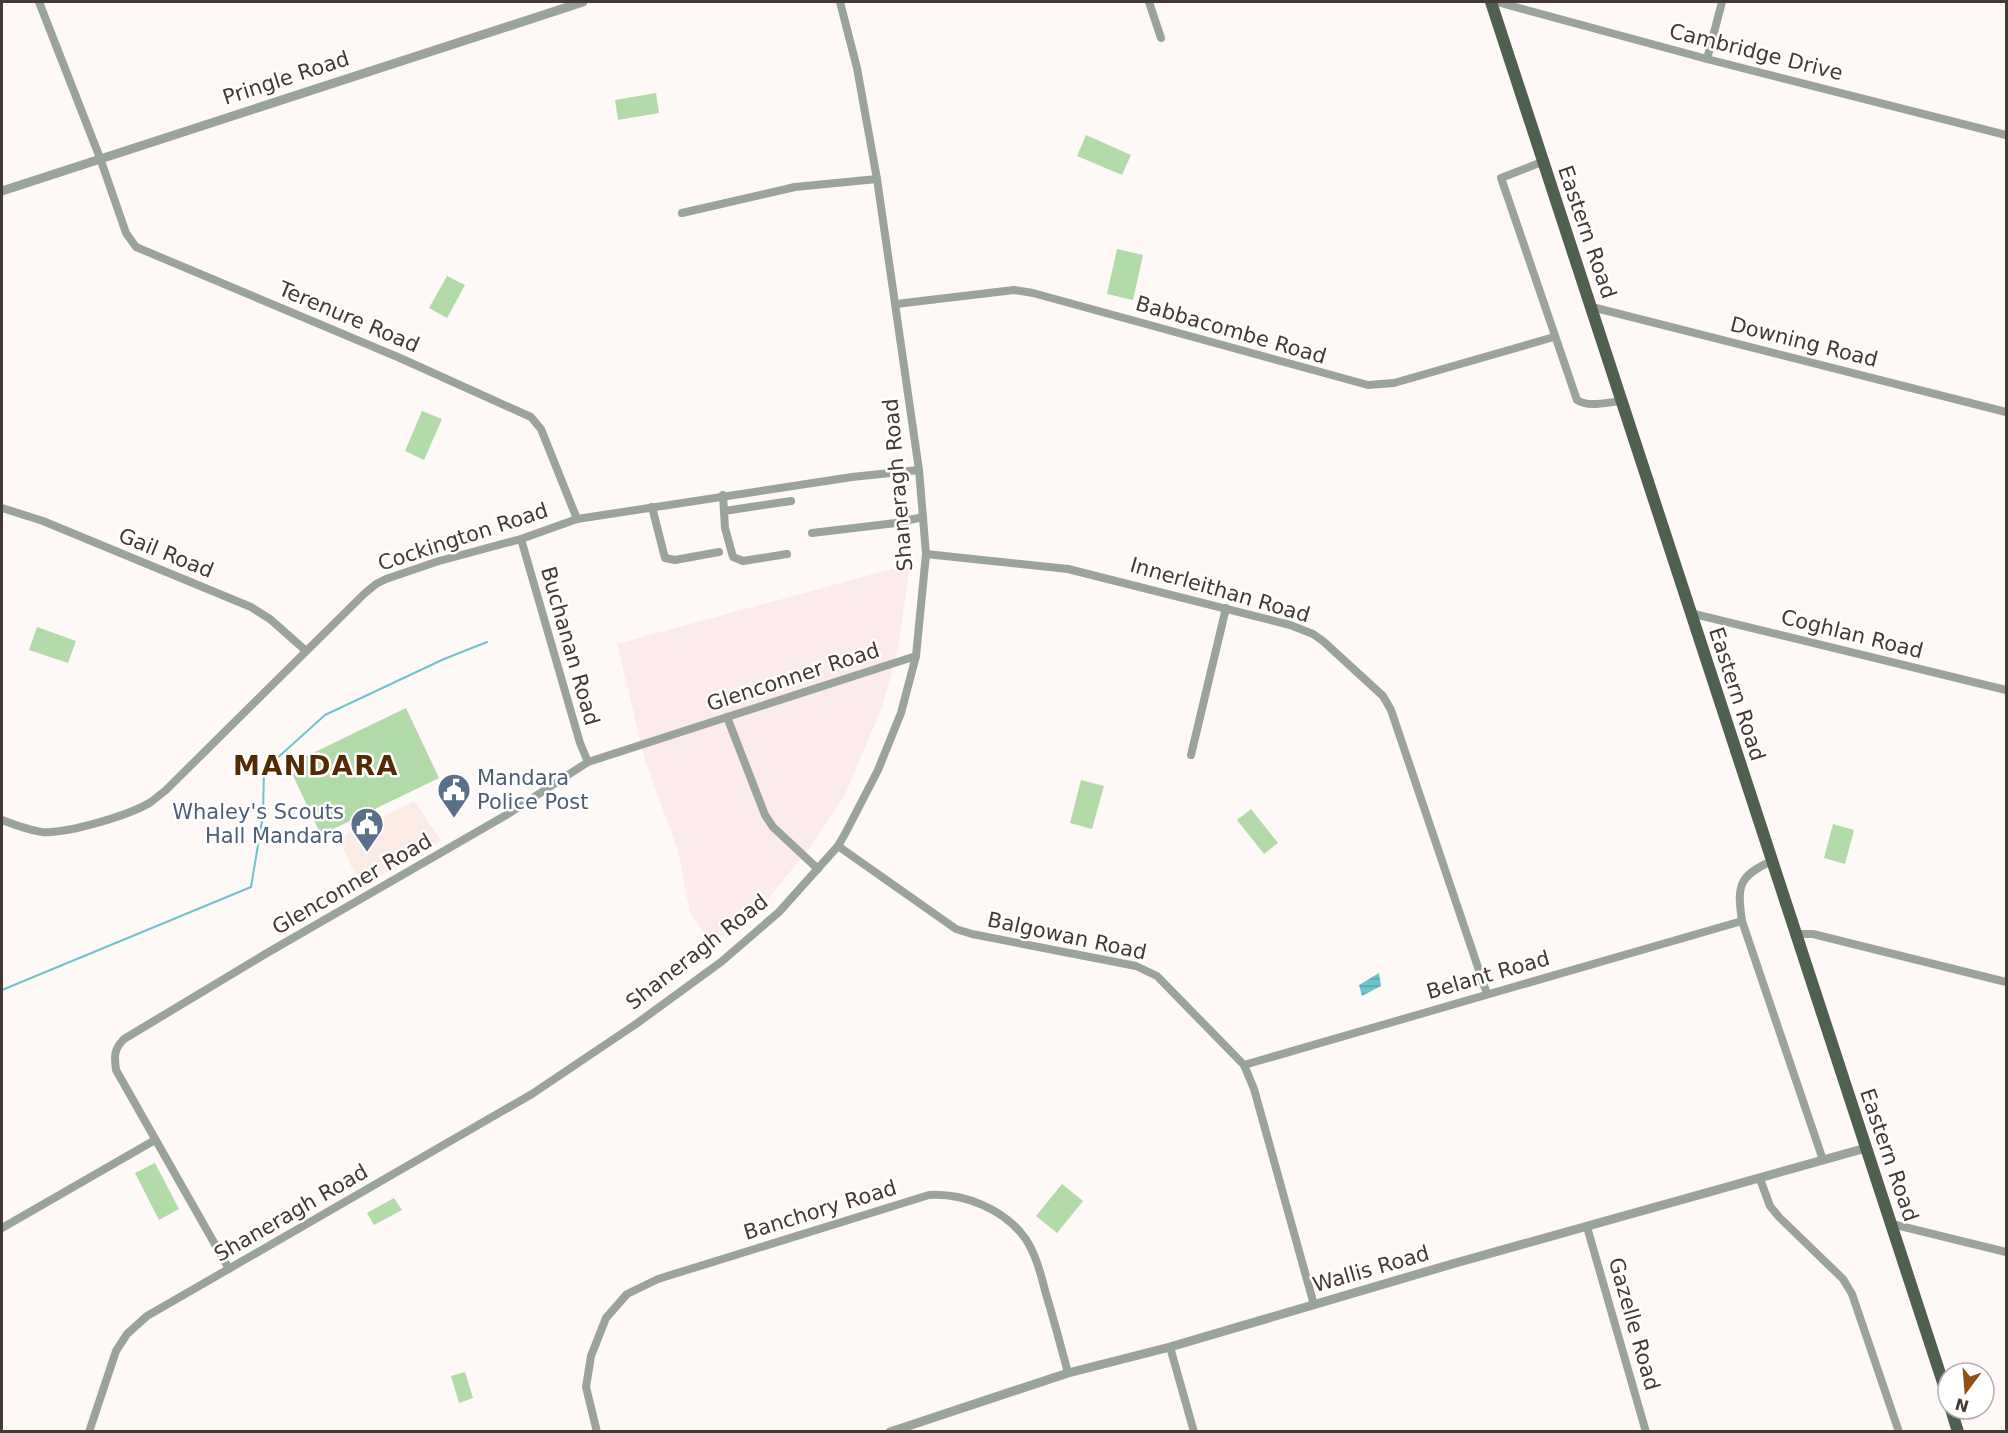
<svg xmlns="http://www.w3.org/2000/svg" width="2008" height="1433" font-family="'DejaVu Sans',sans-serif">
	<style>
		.commercial { fill: #fcebeb }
		.built { fill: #faebe5 }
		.pitch { fill: #b3daa9 }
		.water { fill: url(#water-rules) }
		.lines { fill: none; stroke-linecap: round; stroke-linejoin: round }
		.stream { stroke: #6cc5cd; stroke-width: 2 }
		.minor { stroke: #9ba49c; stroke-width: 8 }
		.tertiary { stroke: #9ba49c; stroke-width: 9 }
		.primary { stroke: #4f5f50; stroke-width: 12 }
		.labels { text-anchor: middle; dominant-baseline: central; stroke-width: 5; stroke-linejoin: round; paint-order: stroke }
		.street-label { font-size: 21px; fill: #443934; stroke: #fff }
		.service-label { font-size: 21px; fill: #4e5e75; stroke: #fff; text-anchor: start }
		.district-label { font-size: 27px; font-weight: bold; letter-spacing: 1.5px; fill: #552902; stroke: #fff }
	</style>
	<defs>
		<pattern id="water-rules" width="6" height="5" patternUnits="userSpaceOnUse" patternTransform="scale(1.5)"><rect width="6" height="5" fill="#6cc5cd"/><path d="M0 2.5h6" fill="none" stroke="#5aa1a7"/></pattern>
	</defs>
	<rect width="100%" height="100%" fill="#fef8f6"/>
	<path class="commercial" d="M910,564L898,649L882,707L845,795L811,846L763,905L712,945L690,913L678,851L645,760L617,644Z"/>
	<path class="built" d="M414,801L441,841L360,886L339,838Z"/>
	<g class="pitch">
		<path d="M656,93L659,113L618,120L615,100Z"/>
		<path d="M1086,135L1131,155L1122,175L1077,156Z"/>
		<path d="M1117,249L1143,255L1133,300L1107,294Z"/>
		<path d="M447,276L465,285L447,318L429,308Z"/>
		<path d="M422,411L442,419L424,460L405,451Z"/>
		<path d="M37,627L76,641L68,663L29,650Z"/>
		<path d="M406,708L439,778L321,835L288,765Z"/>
		<path d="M1081,780L1104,786L1092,829L1070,823Z"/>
		<path d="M1251,809L1278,843L1264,854L1237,820Z"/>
		<path d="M1833,824L1854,830L1845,864L1824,858Z"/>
		<path d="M155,1163L179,1209L159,1220L135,1173Z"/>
		<path d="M1062,1184L1083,1201L1057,1233L1036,1216Z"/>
		<path d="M394,1198L402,1210L374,1225L367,1213Z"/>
		<path d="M465,1372L473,1398L459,1403L451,1376Z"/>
	</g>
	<path class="water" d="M1379,973L1381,986L1362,996L1359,985Z"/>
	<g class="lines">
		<path class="stream" d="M2,990L251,887L263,815L264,770L325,715L444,659L487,642"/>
		<g class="minor">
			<path d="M39,2L100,158L126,233L136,247L400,358L531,417L541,429L577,519"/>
			<path d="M1149,2L1161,38"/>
			<path d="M1497,2L1707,59L2006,135"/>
			<path d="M1707,59L1722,2"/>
			<path d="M1542,162L1501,178L1510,204L1577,400C1589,408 1608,402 1622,401"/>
			<path d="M682,213L795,187L877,179"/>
			<path d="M896,304L1014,290L1033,293L1368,385L1394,383L1554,337"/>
			<path d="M1592,307L2006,412"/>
			<path d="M723,495L725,528L733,557L743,561L787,554"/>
			<path d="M652,507L665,558L675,560L719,552"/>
			<path d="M2,508L43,521L251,607L270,619L305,650"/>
			<path d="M724,511L791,501"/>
			<path d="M812,533L896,523L923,517"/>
			<path d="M521,539L580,743L588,762"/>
			<path d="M926,554L1068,569L1290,625L1313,634L1323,641L1383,696L1391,710L1487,994"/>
			<path d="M1690,613L2006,690"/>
			<path d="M727,717L765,815L773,827L818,869"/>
			<path d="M1191,755L1226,608"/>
			<path d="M2,820C15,825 28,830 42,832C67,834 130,815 151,802C156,798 161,794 166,790L364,594L376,584L386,579L439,561L521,539L577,519L852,477L919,470"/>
			<path d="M838,846L956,929L972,934L1136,966L1157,976L1244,1065L1254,1089L1314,1305"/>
			<path d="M1772,861C1738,876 1737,886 1742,921L1823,1160"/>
			<path d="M1795,934H1813L2006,982"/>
			<path d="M1244,1065L1742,921"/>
			<path d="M1760,1179L1770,1206L1779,1217L1843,1279L1852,1294L1899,1432"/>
			<path d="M1892,1224L2006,1252"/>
			<path d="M1587,1227L1646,1432"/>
			<path d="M2,1228L155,1140"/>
			<path d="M229,1269L116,1070C114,1056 114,1049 124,1039L267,953L508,814L588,762L916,656"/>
			<path d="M1170,1347L1194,1432"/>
			<path d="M89,1432L116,1351L127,1334L147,1316L532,1094L636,1024L721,962L779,912L838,846L846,832L878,770L901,713L916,656L926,554L919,470L877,179L857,68L840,2"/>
			<path d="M597,1432L586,1387L591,1356L606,1318L627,1294L658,1279L929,1195C964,1193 1004,1209 1025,1238C1036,1254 1041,1275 1046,1294C1054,1320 1061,1347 1068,1373"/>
		</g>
		<g class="tertiary">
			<path d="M2,191L583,2"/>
			<path d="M890,1432L1068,1373L1170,1347L1452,1264L1866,1148"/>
		</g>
		<g class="primary">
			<path d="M1491,2L1948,1398"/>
			<path d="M1951,1409L1958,1432"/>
		</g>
	</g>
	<defs>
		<g id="civic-pin" transform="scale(1.725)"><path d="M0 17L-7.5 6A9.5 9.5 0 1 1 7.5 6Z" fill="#5c6f8a" stroke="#fff"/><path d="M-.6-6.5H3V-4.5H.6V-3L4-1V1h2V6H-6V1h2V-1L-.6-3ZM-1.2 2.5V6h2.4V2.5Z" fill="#fff"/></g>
	</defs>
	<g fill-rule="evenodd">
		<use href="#civic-pin" x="454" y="790"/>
		<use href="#civic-pin" x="367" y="824"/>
	</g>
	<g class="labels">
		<g class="street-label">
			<text transform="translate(1756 52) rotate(14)">Cambridge Drive</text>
			<text transform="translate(286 78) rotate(-18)">Pringle Road</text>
			<text transform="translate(1587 232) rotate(71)">Eastern Road</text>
			<text transform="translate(349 317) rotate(23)">Terenure Road</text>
			<text transform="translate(1231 330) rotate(16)">Babbacombe Road</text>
			<text transform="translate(1804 342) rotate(14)">Downing Road</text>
			<text transform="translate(898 485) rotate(-95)">Shaneragh Road</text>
			<text transform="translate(463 537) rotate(-18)">Cockington Road</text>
			<text transform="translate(166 553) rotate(22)">Gail Road</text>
			<text transform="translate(1220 590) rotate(16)">Innerleithan Road</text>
			<text transform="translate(1852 634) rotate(14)">Coghlan Road</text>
			<text transform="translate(570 646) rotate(74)">Buchanan Road</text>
			<text transform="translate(793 677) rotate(-18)">Glenconner Road</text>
			<text transform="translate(1737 694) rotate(72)">Eastern Road</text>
			<text transform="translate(352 884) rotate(-30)">Glenconner Road</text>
			<text transform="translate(1067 936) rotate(12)">Balgowan Road</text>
			<text transform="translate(697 952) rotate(-38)">Shaneragh Road</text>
			<text transform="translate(1488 975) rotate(-16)">Belant Road</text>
			<text transform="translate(1889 1155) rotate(71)">Eastern Road</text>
			<text transform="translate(820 1210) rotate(-17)">Banchory Road</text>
			<text transform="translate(291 1213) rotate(-30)">Shaneragh Road</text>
			<text transform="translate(1371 1269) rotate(-16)">Wallis Road</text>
			<text transform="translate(1634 1324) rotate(74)">Gazelle Road</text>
		</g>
		<g class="service-label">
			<text x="477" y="778">Mandara<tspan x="477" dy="24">Police Post</tspan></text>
			<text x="344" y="812" text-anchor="end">Whaley's Scouts<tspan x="344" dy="24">Hall Mandara</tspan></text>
		</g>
		<g class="district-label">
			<text x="316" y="765">MANDARA</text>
		</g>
	</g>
	<rect width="2008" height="1433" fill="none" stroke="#443934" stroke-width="6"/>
	<g transform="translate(1966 1391) rotate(196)"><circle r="28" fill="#ffffff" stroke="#b4b0ae" stroke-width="1.5"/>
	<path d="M0-4.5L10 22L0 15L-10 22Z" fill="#8f4f18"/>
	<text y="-9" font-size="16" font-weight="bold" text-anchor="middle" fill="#443934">N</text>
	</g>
</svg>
